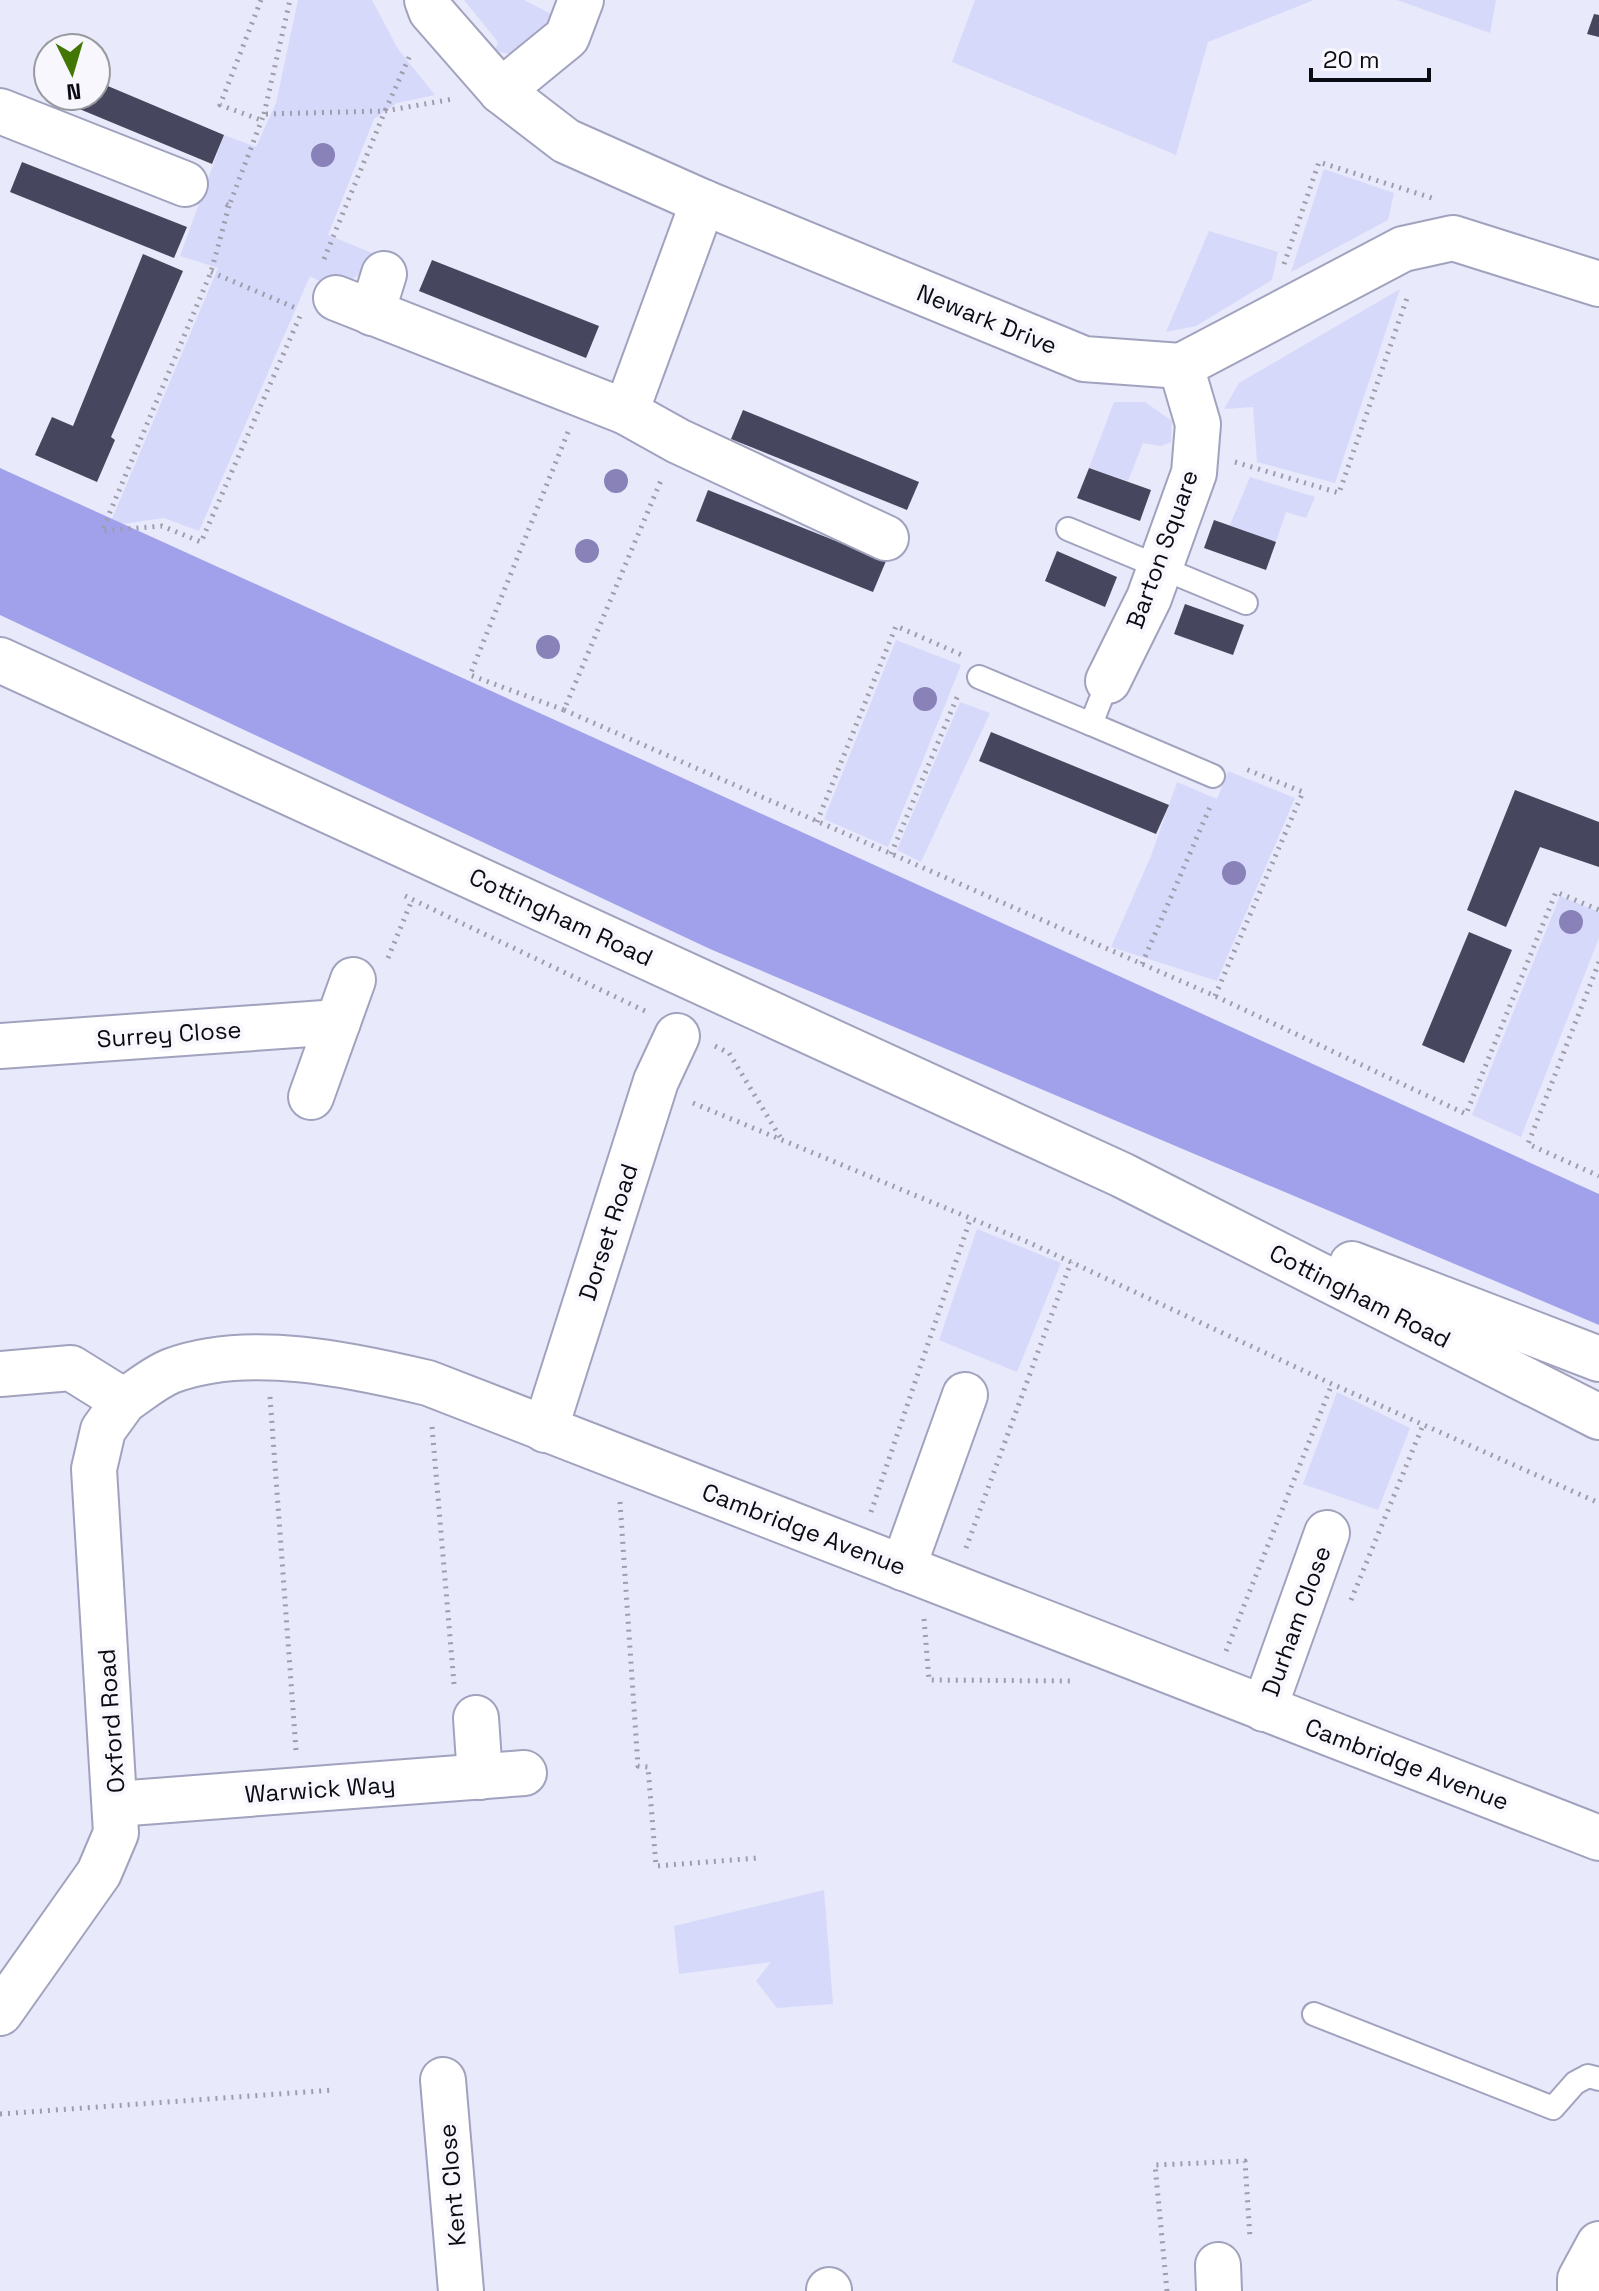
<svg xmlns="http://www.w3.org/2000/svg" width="1599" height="2291" font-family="'Space Grotesk',sans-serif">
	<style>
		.green { fill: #d7d9fb }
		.forest { fill: #a1a1eb }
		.building { fill: #46475e }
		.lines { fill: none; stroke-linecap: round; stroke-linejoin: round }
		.lane-casing { stroke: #a1a2be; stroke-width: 26 }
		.street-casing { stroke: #a1a2be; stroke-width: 48 }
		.highway-casing { stroke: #a1a2be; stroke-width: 48 }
		.path { stroke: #9d9dac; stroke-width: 5; stroke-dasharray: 2 6; stroke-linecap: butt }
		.lane { stroke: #fff; stroke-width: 22 }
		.street { stroke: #fff; stroke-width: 44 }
		.highway { stroke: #fff; stroke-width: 44 }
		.tree { fill: #8882b8 }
		.labels { text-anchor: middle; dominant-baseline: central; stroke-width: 8; stroke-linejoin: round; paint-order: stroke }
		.street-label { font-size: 24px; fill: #0b0b14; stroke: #f7f7fd }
	</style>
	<rect width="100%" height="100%" fill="#e8e9fa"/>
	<g class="green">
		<path d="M298,0H372L398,49L435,95L397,103L374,119L328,235L372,253C361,282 338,293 310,276L199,531L164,518L109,526L218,268L180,256L224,135L256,147L276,103Z"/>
		<path d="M464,0H524L553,15V19C536,39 524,63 495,50L498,42Z"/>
		<path d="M975,0H1314L1208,42L1176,155L952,62Z"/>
		<path d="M1397,0H1496L1490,33Z"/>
		<path d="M1324,169L1394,193L1388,220L1291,272Z"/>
		<path d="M1209,231L1278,252L1272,280L1196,326L1166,332Z"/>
		<path d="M1400,289L1335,483L1257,462L1253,407L1224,409L1239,383Z"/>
		<path d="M1114,402H1145L1172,421L1171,442L1161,446L1143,443L1128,481L1089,468Z"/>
		<path d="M1250,477L1315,497L1306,518L1286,512L1276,542L1230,525Z"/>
		<path d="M896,640L961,665L888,847L824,819Z"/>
		<path d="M960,702L990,713L921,862L897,850Z"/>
		<path d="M1228,771L1295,798L1217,981L1111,947L1151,856L1177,782L1217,799Z"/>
		<path d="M1560,896L1599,912V938L1521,1137L1472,1115Z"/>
		<path d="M977,1229L1061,1263L1017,1372L939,1340Z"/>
		<path d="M1337,1392L1410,1428L1378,1510L1303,1484Z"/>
		<path d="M824,1890L833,2004L777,2008L756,1981L771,1962L679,1974L674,1926Z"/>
	</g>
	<path class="forest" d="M0,468L1599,1194V1325L710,949L0,615Z"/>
	<g class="building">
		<path d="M1594,14L1599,15V37L1587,34Z"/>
		<path d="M96,81L224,135L212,164L48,96H96Z"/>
		<path d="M22,162L187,227L174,258L10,192Z"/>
		<path d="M143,254L183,271L111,437L115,440L97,482L35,455L52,417L73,426Z"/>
		<path d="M432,260L599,326L586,358L419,291Z"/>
		<path d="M743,410L919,482L907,510L731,439Z"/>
		<path d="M1089,468L1151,490L1140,521L1077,498Z"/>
		<path d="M708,490L886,561L873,592L696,521Z"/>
		<path d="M1214,520L1276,542L1266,570L1204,548Z"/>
		<path d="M1057,551L1117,577L1105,607L1045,581Z"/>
		<path d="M1185,604L1244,625L1233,655L1174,634Z"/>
		<path d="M991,732L1169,805L1156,834L979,761Z"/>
		<path d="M1515,790L1599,822V867L1540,847L1506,927L1467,910Z"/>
		<path d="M1469,932L1512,950L1464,1063L1422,1045Z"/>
	</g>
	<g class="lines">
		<g class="lane-casing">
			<g id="lane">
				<path d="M1068,529L1246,603"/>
				<path d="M979,677L1091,724"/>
				<path d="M1108,681L1091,724L1213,776"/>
				<path d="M1314,2014L1553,2108L1575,2083L1588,2076L1599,2079"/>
			</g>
		</g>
		<g class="street-casing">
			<g id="street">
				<path d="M427,0L431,11L501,91L566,141L703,202L1084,359L1181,366L1403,249L1453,238L1599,284"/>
				<path d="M501,91L567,37L581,0"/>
				<path d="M0,111L185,184"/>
				<path d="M703,202L626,412L678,441L886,538"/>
				<path d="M336,298L626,412"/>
				<path d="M372,313L384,274"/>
				<path d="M1108,681L1149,598L1194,473L1198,424L1181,366"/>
				<path d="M0,1046L338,1022"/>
				<path d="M311,1097L353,980"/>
				<path d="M0,1374L71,1368L124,1401C139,1391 154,1378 171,1371C248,1342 352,1365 428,1383L1599,1838"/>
				<path d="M545,1430L656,1081L677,1036"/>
				<path d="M903,1568L965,1395"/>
				<path d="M1264,1709L1327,1533"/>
				<path d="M476,1718L480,1777"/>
				<path d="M116,1804L524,1773"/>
				<path d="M0,2013L99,1873L116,1833L94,1469L103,1430L124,1401"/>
				<path d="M443,2080L461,2291"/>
				<path d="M1218,2265L1219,2291"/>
				<path d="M829,2290V2291"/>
				<path d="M1580,2291V2279L1599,2244"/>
			</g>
		</g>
		<g class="highway-casing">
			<g id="highway">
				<path d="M0,660L1122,1175L1599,1417"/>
				<path d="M1352,1264L1599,1359"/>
			</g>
		</g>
		<g class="path">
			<path d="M261,0L220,105L261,120"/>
			<path d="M264,114L290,0"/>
			<path d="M226,204L229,206L264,114L385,111L411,53"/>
			<path d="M229,206L211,272L102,531L162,526L201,542L300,316"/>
			<path d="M324,259L385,111L453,99"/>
			<path d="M1284,264L1319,162L1432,198"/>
			<path d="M211,272L298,309"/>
			<path d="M568,432L470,675L564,710L662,478"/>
			<path d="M1235,462L1339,493L1408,295"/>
			<path d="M564,710L1215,996L1466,1114L1556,892L1599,910"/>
			<path d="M817,822L896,626L962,655"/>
			<path d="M891,854L958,695"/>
			<path d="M405,896L645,1011"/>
			<path d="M388,958L412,900"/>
			<path d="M1599,962L1528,1144L1599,1176"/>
			<path d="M1142,964L1210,807"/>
			<path d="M1215,996L1303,792L1243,768"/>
			<path d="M715,1046L729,1053L780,1137"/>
			<path d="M693,1103L1030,1243L1332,1384L1599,1503"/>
			<path d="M270,1397L296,1750"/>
			<path d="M432,1427L454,1684"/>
			<path d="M620,1502L638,1766L648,1767L656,1866L758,1858"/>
			<path d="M871,1512L971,1217"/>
			<path d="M966,1548L1071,1262"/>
			<path d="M1351,1600L1423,1425"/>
			<path d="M924,1619L929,1680L1074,1681"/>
			<path d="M1226,1651L1332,1384"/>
			<path d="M0,2114L334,2090"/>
			<path d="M1167,2291L1155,2165L1245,2161L1250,2238"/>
		</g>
		<use href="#lane" class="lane"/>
		<use href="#street" class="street"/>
		<use href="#highway" class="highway"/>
	</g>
	<g class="tree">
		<circle cx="323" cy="155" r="12"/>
		<circle cx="616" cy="481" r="12"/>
		<circle cx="587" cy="551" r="12"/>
		<circle cx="548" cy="647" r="12"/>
		<circle cx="925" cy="699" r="12"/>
		<circle cx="1234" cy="873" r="12"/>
		<circle cx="1571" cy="922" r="12"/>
	</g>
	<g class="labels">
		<g class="street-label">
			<text transform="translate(987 319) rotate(22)">Newark Drive</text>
			<text transform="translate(1162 549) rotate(-70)">Barton Square</text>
			<text transform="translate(561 917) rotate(25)">Cottingham Road</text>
			<text transform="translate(169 1034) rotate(-4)">Surrey Close</text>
			<text transform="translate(608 1232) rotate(-72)">Dorset Road</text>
			<text transform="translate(1360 1296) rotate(27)">Cottingham Road</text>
			<text transform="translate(804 1529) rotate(21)">Cambridge Avenue</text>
			<text transform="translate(1296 1621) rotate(-70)">Durham Close</text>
			<text transform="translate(111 1721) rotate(-94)">Oxford Road</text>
			<text transform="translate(1407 1764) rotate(21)">Cambridge Avenue</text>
			<text transform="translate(320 1789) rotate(-4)">Warwick Way</text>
			<text transform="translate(452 2185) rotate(-95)">Kent Close</text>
		</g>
	</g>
	<g transform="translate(72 72) rotate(175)"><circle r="38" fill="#f7f7fd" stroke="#9999a0" stroke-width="2"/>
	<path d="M0-6L14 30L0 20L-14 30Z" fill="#427706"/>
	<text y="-12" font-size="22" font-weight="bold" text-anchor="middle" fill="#0b0b14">N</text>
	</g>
	<path d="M1311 68v12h118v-12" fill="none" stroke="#0b0b14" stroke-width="4"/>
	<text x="1323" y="68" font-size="24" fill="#0b0b14" stroke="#f7f7fd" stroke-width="6" paint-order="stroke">20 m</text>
</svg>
